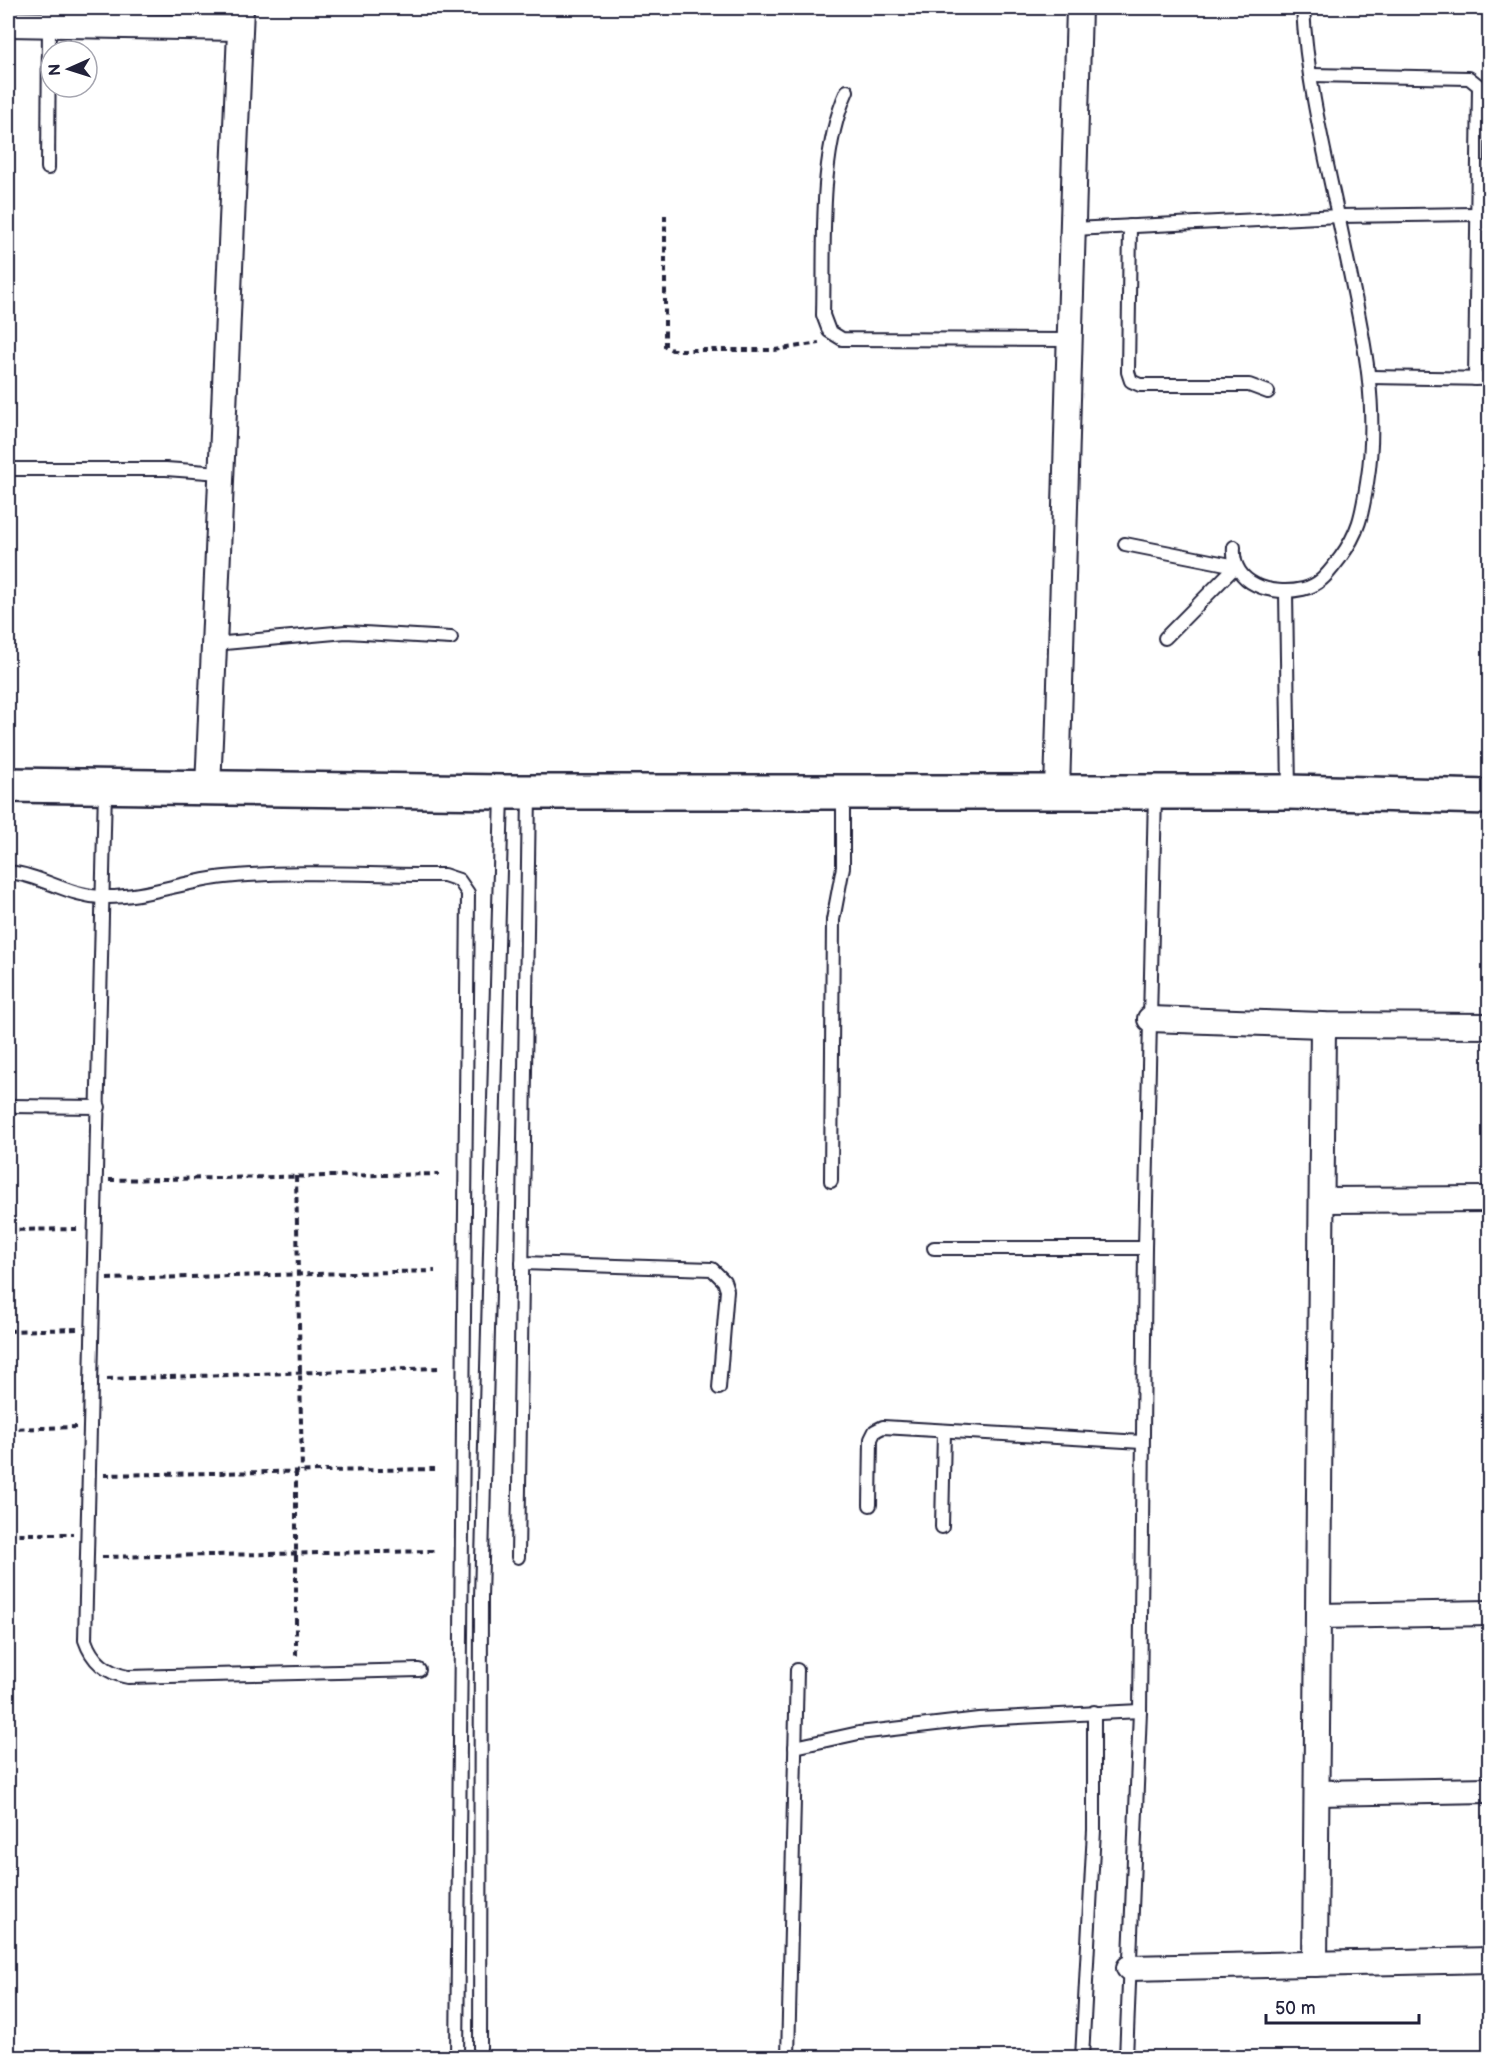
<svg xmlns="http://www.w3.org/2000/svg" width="1497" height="2065" font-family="'Balsamiq Sans',sans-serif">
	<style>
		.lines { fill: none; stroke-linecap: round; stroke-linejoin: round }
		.lane-casing { stroke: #22223b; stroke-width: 16 }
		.street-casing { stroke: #22223b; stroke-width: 28 }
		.secondary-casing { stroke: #22223b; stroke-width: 38 }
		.path { stroke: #22223b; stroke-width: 4; stroke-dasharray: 6 4.5; stroke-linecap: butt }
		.lane { stroke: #fff; stroke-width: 12 }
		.street { stroke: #fff; stroke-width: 24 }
		.secondary { stroke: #fff; stroke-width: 33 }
	</style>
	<rect width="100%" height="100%" fill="#fff"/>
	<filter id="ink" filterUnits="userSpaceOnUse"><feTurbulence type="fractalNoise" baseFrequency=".0167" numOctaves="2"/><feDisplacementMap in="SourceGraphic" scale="12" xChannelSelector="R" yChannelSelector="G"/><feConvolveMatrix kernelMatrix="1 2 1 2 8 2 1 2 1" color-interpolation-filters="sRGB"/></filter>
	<g filter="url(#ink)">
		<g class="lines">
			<g class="lane-casing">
				<g id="lane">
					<path d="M1311,75L1469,78L1479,86L1475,379"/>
					<path d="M847,91C818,155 825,245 823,315L829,331L842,339L1070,340"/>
					<path d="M48,168L49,25"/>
					<path d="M1130,226L1128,372L1131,381L1140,385H1249L1268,392"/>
					<path d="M1073,229L1339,216L1476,214"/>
					<path d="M1370,377L1490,379"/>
					<path d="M8,469H166L221,473"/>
					<path d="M1125,544L1236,566"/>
					<path d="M1234,547C1231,585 1272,596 1303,589C1321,585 1329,572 1340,558C1359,532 1362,515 1367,483C1380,404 1362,330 1346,254C1330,173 1307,90 1303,8"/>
					<path d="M1286,592L1289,792"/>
					<path d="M1165,638L1236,566"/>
					<path d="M214,644L346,632L451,638"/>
					<path d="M105,788L85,1640C92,1661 106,1673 128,1677L419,1670"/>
					<path d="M8,872C42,875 69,897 104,897C144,898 184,881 225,877C297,870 372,875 444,875L459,880L468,893L457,2058"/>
					<path d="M8,1106L99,1107"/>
					<path d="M831,1181L833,920L843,867V793"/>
					<path d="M934,1248H1145"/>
					<path d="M522,1263L712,1269L724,1281L727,1290L719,1388"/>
					<path d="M870,1505L871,1439L875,1431L883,1427L1142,1442"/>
					<path d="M942,1527L944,1431"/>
					<path d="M518,1557L529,793"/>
					<path d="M795,1747L859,1733L979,1719L1140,1711"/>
					<path d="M480,2058L481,1598L502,793"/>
					<path d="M788,2058L797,1670"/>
					<path d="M1082,2058L1094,1830V1712"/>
					<path d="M1126,2058L1140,1711L1145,1248L1155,793"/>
				</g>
			</g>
			<g class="street-casing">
				<g id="street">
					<path d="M8,24L240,28"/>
					<path d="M208,788L241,8"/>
					<path d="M1057,791L1079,8"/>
					<path d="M1150,1019L1323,1025L1490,1026"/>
					<path d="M1322,1200L1490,1199"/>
					<path d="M1318,1616L1490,1613"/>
					<path d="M1317,1793L1490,1790"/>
					<path d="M1315,1964L1323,1025"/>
					<path d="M1129,1968L1490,1960"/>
				</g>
			</g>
			<g class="secondary-casing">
				<path id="secondary" d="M8,785L502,792H1289L1490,797"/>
			</g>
			<g class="path">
				<path d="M665,215V346L672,350H775L819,343"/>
				<path d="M296,1176L302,1471"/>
				<path d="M109,1180L439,1174"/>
				<path d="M8,1230L79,1229"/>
				<path d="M107,1279L435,1271"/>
				<path d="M8,1331L79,1329"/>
				<path d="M107,1379L438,1368"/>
				<path d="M8,1429L76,1427"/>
				<path d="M296,1471V1657"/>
				<path d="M104,1475L435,1469"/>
				<path d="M8,1534H73"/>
				<path d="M102,1557L434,1551"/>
			</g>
			<use href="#lane" class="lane"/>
			<use href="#street" class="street"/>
			<use href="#secondary" class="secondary"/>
		</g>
	</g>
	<rect width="1497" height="2065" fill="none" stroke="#fff" stroke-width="30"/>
	<rect x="15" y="15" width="1467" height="2035" fill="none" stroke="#22223b" stroke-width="2" filter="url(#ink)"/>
	<g transform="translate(69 69) rotate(267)"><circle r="28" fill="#ffffff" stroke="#a7a7b1" stroke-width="1.5"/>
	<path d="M0-4.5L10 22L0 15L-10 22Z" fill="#22223b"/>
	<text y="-9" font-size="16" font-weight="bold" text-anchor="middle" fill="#22223b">N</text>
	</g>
	<path d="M1266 2014v9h153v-9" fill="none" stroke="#22223b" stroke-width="3"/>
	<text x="1275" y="2014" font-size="18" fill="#22223b" stroke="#ffffff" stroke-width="4.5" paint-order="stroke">50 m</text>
</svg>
